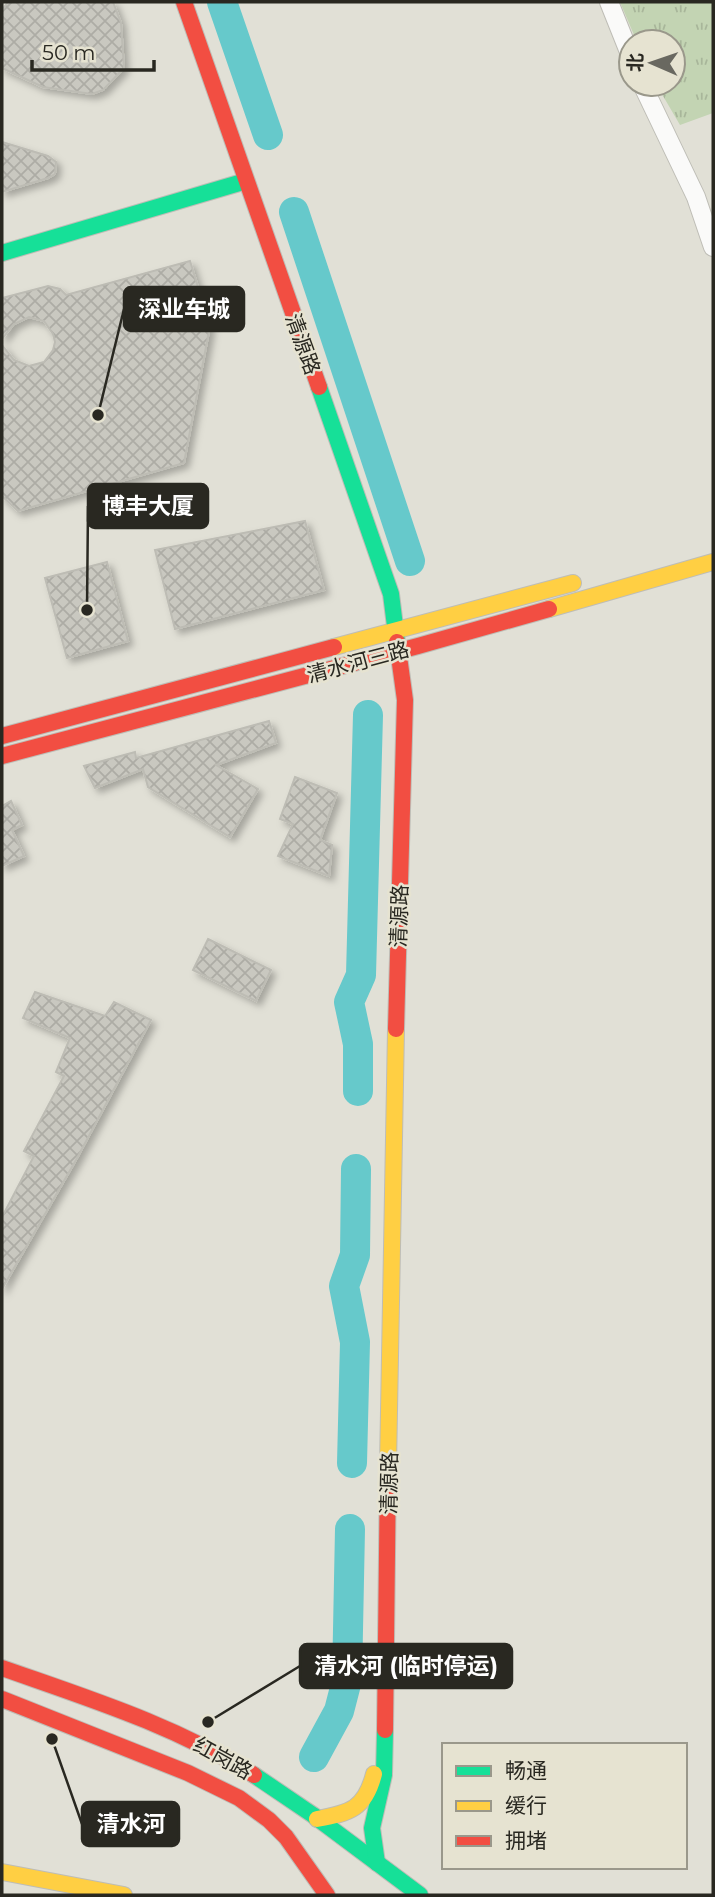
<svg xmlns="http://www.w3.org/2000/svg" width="715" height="1897" font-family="Montserrat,'Noto Sans SC',sans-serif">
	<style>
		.park { fill: url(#park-tufts) }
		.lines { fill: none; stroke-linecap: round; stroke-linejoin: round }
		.river { stroke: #66c9cb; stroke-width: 30 }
		.building { fill: url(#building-cross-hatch); stroke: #bdbcb4; stroke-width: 2; filter: url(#shadow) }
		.street-casing { stroke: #bebdb6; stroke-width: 20 }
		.fast-casing { stroke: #bebdb6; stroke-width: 18 }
		.slow-casing { stroke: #bebdb6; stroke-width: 18 }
		.jam-casing { stroke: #bebdb6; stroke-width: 18 }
		.street { stroke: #fafaf9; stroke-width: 18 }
		.fast { stroke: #16e098; stroke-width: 16 }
		.slow { stroke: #ffcf43; stroke-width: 16 }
		.jam { stroke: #f24e42; stroke-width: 16 }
		.labels { text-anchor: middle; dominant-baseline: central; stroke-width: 5; stroke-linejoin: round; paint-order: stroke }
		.street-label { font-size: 21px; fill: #292821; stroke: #e6e3d1 }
		.leader { fill: none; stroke: #292821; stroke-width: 2.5 }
		.callout-dot { fill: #292821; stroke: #e6e3d1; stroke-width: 2.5 }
		.callout { fill: #292821; stroke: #292821; stroke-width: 2.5 }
		.callout-label { font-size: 23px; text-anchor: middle; font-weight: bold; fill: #fff }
	</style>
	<defs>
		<pattern id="park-tufts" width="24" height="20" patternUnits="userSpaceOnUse" patternTransform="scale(1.75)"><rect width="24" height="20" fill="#c3d4b3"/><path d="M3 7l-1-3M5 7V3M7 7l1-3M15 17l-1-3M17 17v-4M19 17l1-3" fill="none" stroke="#a8b69a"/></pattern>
		<pattern id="building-cross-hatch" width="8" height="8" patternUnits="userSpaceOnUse" patternTransform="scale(1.75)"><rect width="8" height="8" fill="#c9c8c0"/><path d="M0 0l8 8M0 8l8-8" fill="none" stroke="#adaca5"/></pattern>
		<filter id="shadow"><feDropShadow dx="4.5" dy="4.5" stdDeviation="3.5" flood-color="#0004"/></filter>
	</defs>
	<rect width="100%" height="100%" fill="#e1e0d6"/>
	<path class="park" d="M620,2H713V113L680,125L656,84H673V42H637Z"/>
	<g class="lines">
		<g class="river">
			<path d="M222,2L268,135"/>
			<path d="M294,212L410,561"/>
			<path d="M358,1091V1044L349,1002L361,975L368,715"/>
			<path d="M352,1463L355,1342L344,1286L355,1255L356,1169"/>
			<path d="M314,1757L339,1711L347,1680L350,1529"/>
		</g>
	</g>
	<g class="building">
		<path d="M8,2H113L121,23L124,68L103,90L92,94L43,87L2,68V10Z"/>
		<path d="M2,142L48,156L56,162L55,174L48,178L2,192Z"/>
		<path d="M190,261L210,326L184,463L18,511L2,496V345L14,360L29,366L44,362L53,350L55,342L53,334L44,321L29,317L14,324L2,339V298L48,286L60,289L66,295Z"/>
		<path d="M305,521L324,590L175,629L155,550Z"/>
		<path d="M107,562L128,641L67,658L45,578Z"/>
		<path d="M269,721L276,743L216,765L258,789L230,837L148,787L143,769L95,788L84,766L135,752L136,758Z"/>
		<path d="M295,777L337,793L320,840L332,845L329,876L278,856L293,824L280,819Z"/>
		<path d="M11,801L22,825L12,830L24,856L2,866V806Z"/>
		<path d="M208,939L271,970L256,1001L193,970Z"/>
		<path d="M35,992L105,1016L114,1002L151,1020L76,1160L2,1289V1217L34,1156L24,1151L64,1076L56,1072L70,1038L23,1018Z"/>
	</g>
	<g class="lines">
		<g class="street-casing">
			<g id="street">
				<path d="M609,2L631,57"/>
				<path d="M642,84L696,197L713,247"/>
			</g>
		</g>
		<g class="fast-casing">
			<g id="fast">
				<path d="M2,253L246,181"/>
				<path d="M319,387L391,594L397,642"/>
				<path d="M254,1775L313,1815L420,1895"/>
				<path d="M377,1863L372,1828L384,1775L385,1730"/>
			</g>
		</g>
		<g class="slow-casing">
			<g id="slow">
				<path d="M549,609L713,562"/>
				<path d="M334,647L573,583"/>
				<path d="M388,1466L396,1029"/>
				<path d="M317,1819C350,1813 365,1809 374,1774"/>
				<path d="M2,1872L124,1895"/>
			</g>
		</g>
		<g class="jam-casing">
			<g id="jam">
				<path d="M184,2L319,387"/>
				<path d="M2,736L334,647"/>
				<path d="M2,756L418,646L549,609"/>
				<path d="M396,1029L405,700L397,642"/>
				<path d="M2,1668C90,1699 174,1725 254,1775"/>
				<path d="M2,1699L188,1773L239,1798L269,1820L286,1837L327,1895"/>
				<path d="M385,1730L388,1466"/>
			</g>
		</g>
		<use href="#street" class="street"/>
		<use href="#fast" class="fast"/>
		<use href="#slow" class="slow"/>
		<use href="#jam" class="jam"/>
	</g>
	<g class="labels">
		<g class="street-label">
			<text transform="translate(303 344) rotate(70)">清源路</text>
			<text transform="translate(358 662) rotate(-15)">清水河三路</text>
			<text transform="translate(399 916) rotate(-88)">清源路</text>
			<text transform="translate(389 1483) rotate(-89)">清源路</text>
			<text transform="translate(223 1758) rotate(29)">红岗路</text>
		</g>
	</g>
	<path class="leader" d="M98 415L124 309M87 610L88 506M208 1722L300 1666M52 1739L82 1824"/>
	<g class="callout-dot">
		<circle cx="98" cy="415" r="7"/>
		<circle cx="87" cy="610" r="7"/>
		<circle cx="208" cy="1722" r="7"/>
		<circle cx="52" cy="1739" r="7"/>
	</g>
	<g class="callout">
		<rect x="124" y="287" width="120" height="44" rx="7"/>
		<rect x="88" y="484" width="120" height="44" rx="7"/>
		<rect x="300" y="1644" width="212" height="44" rx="7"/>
		<rect x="82" y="1802" width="97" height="44" rx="7"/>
	</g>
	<g class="callout-label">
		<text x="184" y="317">深业车城</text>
		<text x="148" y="514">博丰大厦</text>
		<text x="406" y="1674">清水河 (临时停运)</text>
		<text x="131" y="1832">清水河</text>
	</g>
	<rect width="715" height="1897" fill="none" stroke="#292821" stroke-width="7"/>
	<rect x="442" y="1743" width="245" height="126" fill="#e6e3d1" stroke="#9a988b" stroke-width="2"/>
	<rect x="456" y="1766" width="35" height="10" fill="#16e098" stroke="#9a988b" stroke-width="2"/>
	<text x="505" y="1778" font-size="21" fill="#292821">畅通</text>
	<rect x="456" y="1801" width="35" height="10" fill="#ffcf43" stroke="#9a988b" stroke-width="2"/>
	<text x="505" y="1813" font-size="21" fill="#292821">缓行</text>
	<rect x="456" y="1836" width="35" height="10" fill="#f24e42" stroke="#9a988b" stroke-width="2"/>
	<text x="505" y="1848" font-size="21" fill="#292821">拥堵</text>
	<g transform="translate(652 63) rotate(272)"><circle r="33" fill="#e6e3d1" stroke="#9a988b" stroke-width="2"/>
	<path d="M0-5L12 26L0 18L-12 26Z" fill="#696860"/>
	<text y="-10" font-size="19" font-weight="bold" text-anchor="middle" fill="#292821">北</text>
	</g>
	<path d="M32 60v10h122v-10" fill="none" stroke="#292821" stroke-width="3.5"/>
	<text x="42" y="60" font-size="21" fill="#292821" stroke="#e6e3d1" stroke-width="5" paint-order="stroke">50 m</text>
</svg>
